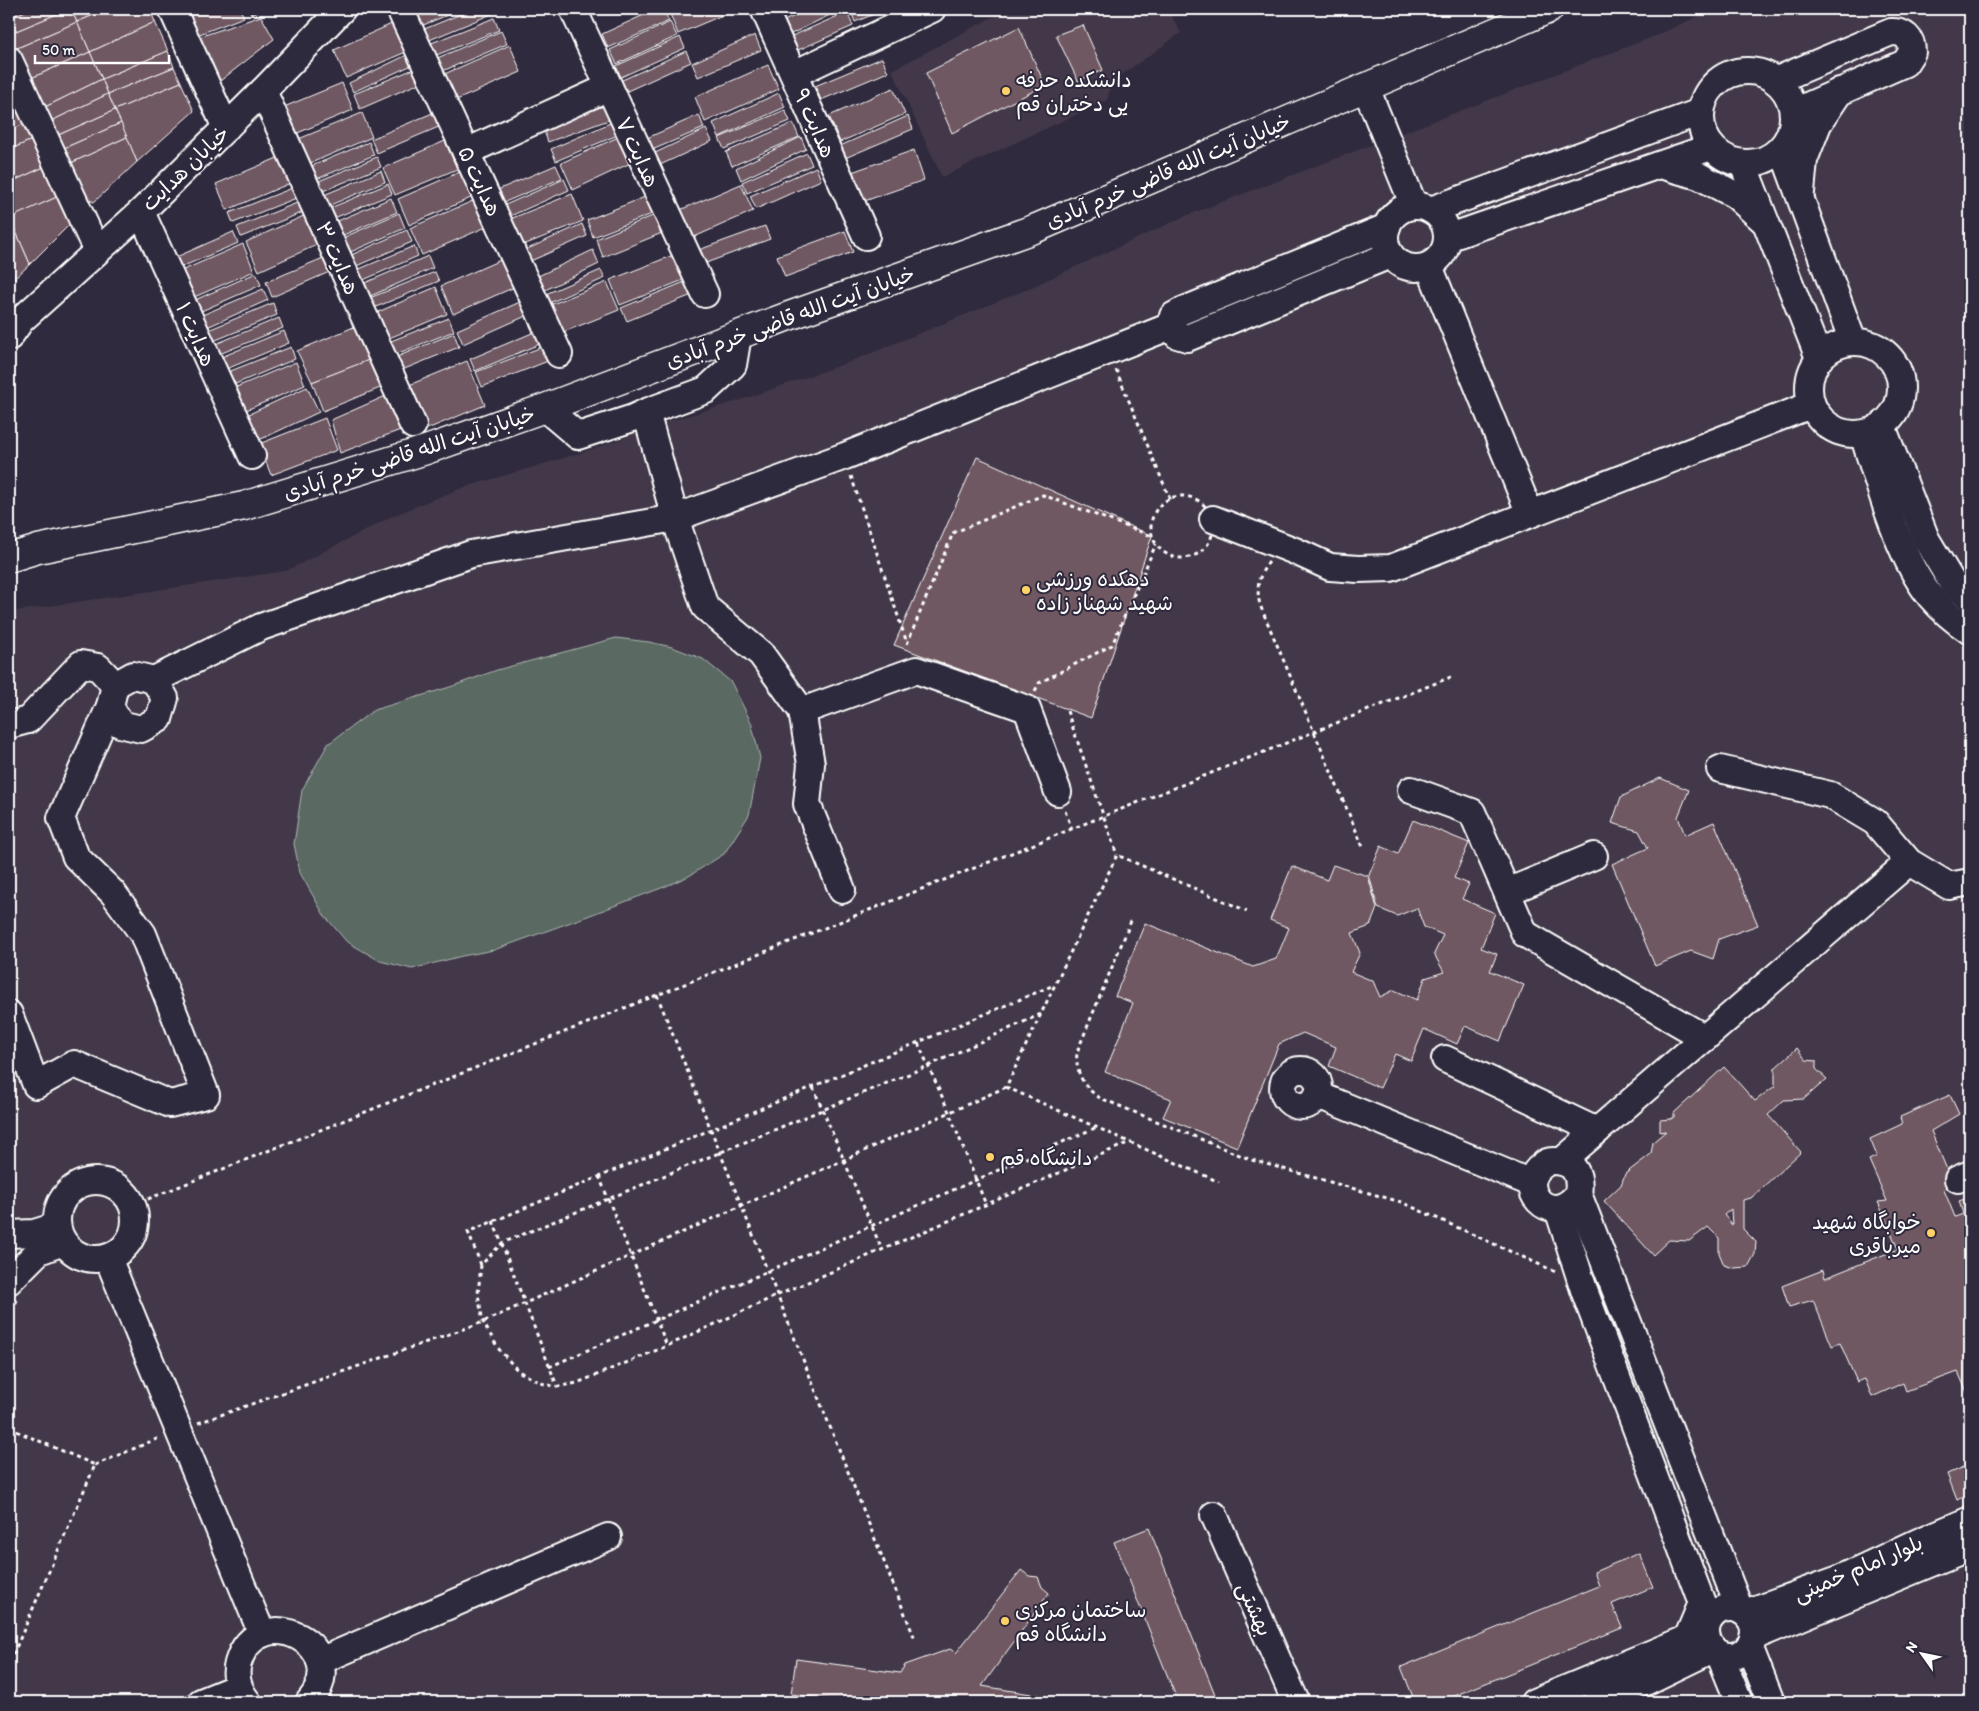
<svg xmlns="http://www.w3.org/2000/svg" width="1979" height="1711" font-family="Itim,'Playpen Sans Arabic',sans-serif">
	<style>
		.built { fill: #423848 }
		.green { fill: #5a6b63; stroke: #acb5b1 }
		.building { fill: #705862; stroke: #fff; fill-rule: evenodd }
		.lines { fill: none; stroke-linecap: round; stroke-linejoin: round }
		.minor-casing { stroke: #fff; stroke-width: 30 }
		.major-casing { stroke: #fff; stroke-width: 31 }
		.path { stroke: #fff; stroke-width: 3; stroke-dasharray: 4 4; stroke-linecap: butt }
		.minor { stroke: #2f2a3d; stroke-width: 26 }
		.major { stroke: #2f2a3d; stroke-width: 28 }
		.poi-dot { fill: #ffd166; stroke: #2f2a3d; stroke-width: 2 }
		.labels { text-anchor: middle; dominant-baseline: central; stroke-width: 4; stroke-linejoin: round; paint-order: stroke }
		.poi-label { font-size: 21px; fill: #fff; stroke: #2f2a3d; text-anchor: start }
		.street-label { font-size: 21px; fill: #fff; stroke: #2f2a3d }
	</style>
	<rect width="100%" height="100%" fill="#2f2a3d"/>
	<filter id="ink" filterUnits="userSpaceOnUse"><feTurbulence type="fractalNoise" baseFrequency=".02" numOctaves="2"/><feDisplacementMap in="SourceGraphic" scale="10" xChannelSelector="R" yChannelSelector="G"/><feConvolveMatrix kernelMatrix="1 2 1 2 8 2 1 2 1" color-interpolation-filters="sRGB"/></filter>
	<g filter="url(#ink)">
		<g class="built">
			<path d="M1008,9H1168L1181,33L1113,81L1107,100L942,177L892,70Z"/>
			<path d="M1714,9H1970V1702H9V612L286,571L391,517L421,504L462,488L587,451L619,440L652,426L738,401L849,362L1023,291L1183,217L1655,36Z"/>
		</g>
		<path class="green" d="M616,638L649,642L672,647L703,659L731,682L751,722L760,758L749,815L724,854L689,876L664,887L585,917L494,950L462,956L412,969L380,961L346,941L324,915L300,873L294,844L302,790L328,744L374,710L450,687L497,670Z"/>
		<g class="building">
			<path d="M9,9H30L9,18Z"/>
			<path d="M30,9H69L9,34V18Z"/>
			<path d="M69,9H71L77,22L15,49L9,34Z"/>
			<path d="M71,9H108L77,22Z"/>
			<path d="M108,9H150L155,22L90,52L77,22Z"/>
			<path d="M189,9H240L244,17L192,37L182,11Z"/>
			<path d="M249,9H265L251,14Z"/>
			<path d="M430,9H462L421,26L416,15Z"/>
			<path d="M473,9H492L494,13L427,41L422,30Z"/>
			<path d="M657,9H663L669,21L608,48L602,34Z"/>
			<path d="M668,9H737L678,34Z"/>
			<path d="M781,9H803L785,17Z"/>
			<path d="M809,9H842L789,35L782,22Z"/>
			<path d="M850,9H886L855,22Z"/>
			<path d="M847,12L853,26L796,51L790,37Z"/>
			<path d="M261,16L274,39L220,81L211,82L193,39Z"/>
			<path d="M494,18L499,30L434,56L429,44Z"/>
			<path d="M77,22L90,52L29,79L15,49Z"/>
			<path d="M155,22L168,51L102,79L90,52Z"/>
			<path d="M396,22L408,51L346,78L334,50Z"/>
			<path d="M670,22L677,36L617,64L610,50Z"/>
			<path d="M1083,25L1103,70L1078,81L1056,35Z"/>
			<path d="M1019,27L1045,85L952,133L926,73Z"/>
			<path d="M501,31L507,44L440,72L435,59Z"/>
			<path d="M755,35L761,50L698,77L692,63Z"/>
			<path d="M680,37L685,48L621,77L616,66Z"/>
			<path d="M510,45L521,72L452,102L440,76Z"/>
			<path d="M168,51L174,67L108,94L102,79Z"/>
			<path d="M686,51L691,62L625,92L620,81Z"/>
			<path d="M90,52L102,79L43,108L29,79Z"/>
			<path d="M407,55L412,65L353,92L349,83Z"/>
			<path d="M882,58L888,72L821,100L815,86Z"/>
			<path d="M768,65L779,89L705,122L695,97Z"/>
			<path d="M174,67L181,82L115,110L108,94Z"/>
			<path d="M416,68L422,82L360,109L354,94Z"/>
			<path d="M102,79L108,94L49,122L43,108Z"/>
			<path d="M181,82L194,111L137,162L115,110Z"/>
			<path d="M342,83L353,110L295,134L284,107Z"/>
			<path d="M893,88L905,114L840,142L829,116Z"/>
			<path d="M779,93L785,107L719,137L713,123Z"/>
			<path d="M108,94L115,110L56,136L49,122Z"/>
			<path d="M12,96L18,110L9,114V97Z"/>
			<path d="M609,104L614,118L548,142L543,128Z"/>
			<path d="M18,110L24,124L9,131V114Z"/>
			<path d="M115,110L121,123L62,149L56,136Z"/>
			<path d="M785,110L790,121L724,149L719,138Z"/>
			<path d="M435,112L441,126L377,153L371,139Z"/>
			<path d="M362,113L372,137L306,165L296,140Z"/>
			<path d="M699,115L704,128L652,150L647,138Z"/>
			<path d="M908,116L913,129L845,158L840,146Z"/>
			<path d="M615,121L620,134L556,161L551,149Z"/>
			<path d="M121,123L127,137L69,164L62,149Z"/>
			<path d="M793,123L799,137L732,166L726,152Z"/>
			<path d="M24,124L32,140L9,150V131Z"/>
			<path d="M706,129L712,141L660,165L655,153Z"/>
			<path d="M625,134L637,160L573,190L561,163Z"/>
			<path d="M127,137L137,162L94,202L85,198L69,164Z"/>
			<path d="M801,137L806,149L741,180L736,168Z"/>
			<path d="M32,140L44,167L9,183V150Z"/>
			<path d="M445,141L457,169L395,195L383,168Z"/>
			<path d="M369,142L374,155L312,181L307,168Z"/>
			<path d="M914,150L924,180L859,203L849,173Z"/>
			<path d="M807,153L812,165L747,193L742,182Z"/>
			<path d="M282,156L293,182L227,210L216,184Z"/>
			<path d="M377,157L381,167L318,193L314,183Z"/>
			<path d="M556,165L562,178L500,204L495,191Z"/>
			<path d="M44,167L57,197L9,219V183Z"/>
			<path d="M816,167L821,180L756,209L750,196Z"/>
			<path d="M381,171L385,182L323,208L319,197Z"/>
			<path d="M462,171L473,197L409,225L398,199Z"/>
			<path d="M564,179L569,190L508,217L503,206Z"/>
			<path d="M388,184L392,194L327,221L323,211Z"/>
			<path d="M741,184L753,211L692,238L680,210Z"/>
			<path d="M295,187L299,197L233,223L229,213Z"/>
			<path d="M572,194L583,221L521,246L510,219Z"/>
			<path d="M650,195L657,212L593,237L587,220Z"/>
			<path d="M57,197L70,224L30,264L10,218Z"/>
			<path d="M391,198L397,212L334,239L328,225Z"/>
			<path d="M475,200L486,227L422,255L410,228Z"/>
			<path d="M302,201L306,211L241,237L237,227Z"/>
			<path d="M399,213L405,228L346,254L340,239Z"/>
			<path d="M660,213L667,231L603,257L596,239Z"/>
			<path d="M308,214L321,243L259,271L246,242Z"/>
			<path d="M10,218L30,264L15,278L9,265Z"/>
			<path d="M582,224L587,236L526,263L521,252Z"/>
			<path d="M765,226L770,239L698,266L693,252Z"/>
			<path d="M407,230L412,242L354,267L349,256Z"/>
			<path d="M845,231L853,252L785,277L777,256Z"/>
			<path d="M233,232L238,243L179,268L174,258Z"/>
			<path d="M243,244L254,271L192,298L181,271Z"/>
			<path d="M414,246L418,256L361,281L357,270Z"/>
			<path d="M593,250L599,264L541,292L534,278Z"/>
			<path d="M676,254L686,279L620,305L610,280Z"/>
			<path d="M328,256L334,270L272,297L266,282Z"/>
			<path d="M428,256L433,268L366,298L360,285Z"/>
			<path d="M505,258L517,286L453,314L441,286Z"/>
			<path d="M9,265L15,278L9,283Z"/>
			<path d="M601,270L605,278L545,305L541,296Z"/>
			<path d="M435,272L439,281L371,309L367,299Z"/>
			<path d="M256,273L261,285L199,312L195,300Z"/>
			<path d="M687,281L692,295L627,321L621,308Z"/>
			<path d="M607,282L619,310L556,335L545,307Z"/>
			<path d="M436,287L447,314L382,341L371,315Z"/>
			<path d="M263,289L268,300L205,328L200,316Z"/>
			<path d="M520,302L526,316L463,344L457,330Z"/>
			<path d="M273,303L277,315L211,342L206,331Z"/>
			<path d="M279,318L283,328L217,355L213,345Z"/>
			<path d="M449,318L454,331L391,356L386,343Z"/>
			<path d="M356,326L370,360L312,382L297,351Z"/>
			<path d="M284,331L289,343L224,370L219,358Z"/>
			<path d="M537,331L542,343L475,371L470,359Z"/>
			<path d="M454,333L459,347L397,372L392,359Z"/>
			<path d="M291,347L295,359L233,385L228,372Z"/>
			<path d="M542,347L548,361L482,387L476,372Z"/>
			<path d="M374,358L385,386L323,411L312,382Z"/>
			<path d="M467,361L485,405L420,432L402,388Z"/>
			<path d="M296,362L305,385L244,411L234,388Z"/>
			<path d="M307,387L319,412L257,441L245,416Z"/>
			<path d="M388,395L403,429L340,453L331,420Z"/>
			<path d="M325,418L337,450L271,475L259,444Z"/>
			<path d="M977,457L1152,536L1091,718L894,645Z"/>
			<path d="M1660,778L1689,790L1678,817L1685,835L1714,822L1758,925L1719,939L1713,959L1691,951L1655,966L1612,864L1648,848L1639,831L1612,823L1621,797Z"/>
			<path d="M1413,820L1469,843L1454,878L1469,884L1462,899L1495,913L1481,948L1497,954L1490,971L1524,985L1500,1041L1465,1026L1457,1044L1424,1029L1411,1061L1395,1054L1380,1088L1329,1066L1336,1047L1303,1033L1279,1044L1237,1147L1163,1117L1171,1099L1105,1072L1133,1003L1115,996L1145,923L1253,967L1276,959L1289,928L1270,920L1292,866L1327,880L1333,865L1368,876L1377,908L1370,926L1352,933L1360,953L1351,972L1373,981L1380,997L1394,990L1417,1000L1425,978L1444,972L1434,954L1443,935L1424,927L1417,908L1397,916L1378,908L1369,875L1381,846L1398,854Z"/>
			<path d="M1797,1048L1806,1060L1816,1061V1069L1827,1079L1804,1099L1784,1100L1768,1115L1801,1152L1751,1198L1743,1200V1229L1756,1242L1755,1254L1748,1267L1734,1268L1724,1265L1719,1253V1238L1708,1227L1689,1241L1669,1240L1653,1255L1604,1201L1621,1185L1625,1174L1651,1154L1653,1142L1666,1131L1660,1132V1120L1671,1119L1674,1117V1113L1724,1067L1755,1101L1775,1086V1068ZM1731,1209L1732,1225L1724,1215Z"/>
			<path d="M1950,1095L1959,1114L1931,1131L1950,1177L1944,1190L1955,1217L1963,1214L1959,1201L1970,1197V1399L1958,1372L1906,1391L1903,1383L1872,1397L1865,1379L1857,1382L1840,1343L1832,1346L1813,1300L1789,1307L1782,1286L1823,1270L1825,1278L1898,1249L1878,1202L1887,1201L1869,1160L1877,1156L1870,1139L1902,1124L1900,1117Z"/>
			<path d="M1970,1410V1434L1962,1414Z"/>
			<path d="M1970,1464V1495L1957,1500L1947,1474Z"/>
			<path d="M1149,1528L1218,1702H1178L1114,1542Z"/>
			<path d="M1639,1553L1653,1587L1612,1604L1622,1628L1439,1702H1415L1401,1667L1599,1586L1594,1572Z"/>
			<path d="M1021,1570L1029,1576L1038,1577L1042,1587L1049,1593L982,1686L1080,1702H848L791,1694L796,1659L900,1673L905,1665L950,1649L956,1653Z"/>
		</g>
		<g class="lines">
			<g class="minor-casing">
				<g id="minor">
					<path d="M172,9L226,128"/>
					<path d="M400,9L559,354"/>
					<path d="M573,9L705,294"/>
					<path d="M764,9L866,236"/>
					<path d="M9,60L97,251"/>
					<circle cx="1747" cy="117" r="46"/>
					<path d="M794,74L932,9"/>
					<path d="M1777,80L1891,32C1904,31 1912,38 1912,52L1905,63L1794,112"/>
					<path d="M1366,88L1414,206"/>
					<path d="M263,91L413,425"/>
					<path d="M1782,148L1853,342"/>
					<path d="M466,152L609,87"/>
					<path d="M1743,164L1819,358"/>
					<path d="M1660,165L1699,176L1735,195L1763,220"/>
					<path d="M1801,192L1804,160L1818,124L1840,91"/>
					<circle cx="1416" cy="237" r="31"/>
					<path d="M1431,210L1700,112"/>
					<path d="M141,212L252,456"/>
					<path d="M1387,227L1182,311L1173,316L1171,326L1177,335L1187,338L1390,255"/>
					<path d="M1447,238L1711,147"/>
					<path d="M1429,266L1530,514"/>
					<path d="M9,337L21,320L141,212L263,91L342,9"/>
					<circle cx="1855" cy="388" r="46"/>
					<path d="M545,408L578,436L633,418L646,412L706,390L733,365L738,335"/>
					<path d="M646,412L675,518L705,607L761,654L802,711L811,764L807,804L842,890"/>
					<path d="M1882,426L1926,539L1953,584L1970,599"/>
					<path d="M1863,434C1879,483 1898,556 1930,596C1942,610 1955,621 1970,631"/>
					<path d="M1213,519L1295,551L1330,567L1358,569L1391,568L1811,405"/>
					<path d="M133,675L154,680L165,698L159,719L141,729L120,724L110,706L115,685Z"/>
					<path d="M154,680L261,627L471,554L675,518L845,456L1171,326"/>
					<path d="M802,711L916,670L1027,709L1058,792"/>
					<path d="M9,725L28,720L81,664L98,667L115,685"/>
					<path d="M1720,769L1830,795L1875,822L1909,862L1949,886L1970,882"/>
					<path d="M1411,790L1472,812L1525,934L1705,1038"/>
					<path d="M1507,892L1594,856"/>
					<path d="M9,1014L36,1085L74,1064L170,1104L206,1095L143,934L113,893L76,857L61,818L110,706"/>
					<path d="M1445,1059L1597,1131"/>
					<circle cx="1301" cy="1088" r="18"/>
					<path d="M1318,1095L1531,1183"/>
					<path d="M1562,1161L1909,862"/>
					<path d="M1958,1179L1970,1174"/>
					<circle cx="96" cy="1220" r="39"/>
					<path d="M1578,1194C1549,1231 1514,1185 1543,1165C1546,1162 1548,1161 1553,1161C1575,1161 1581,1175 1578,1194L1740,1610"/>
					<path d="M1558,1209L1585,1293L1702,1603L1687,1639"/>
					<path d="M9,1234L34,1233L57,1226"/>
					<path d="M108,1258L262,1634"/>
					<path d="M9,1281L39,1251L63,1242"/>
					<path d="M1214,1515L1296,1702"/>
					<circle cx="1730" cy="1632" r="24"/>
					<path d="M1745,1613L1839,1579L1918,1542L1970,1520"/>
					<path d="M1753,1637L1970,1547"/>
					<path d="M1749,1646L1771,1702"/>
					<path d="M1719,1653L1739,1702"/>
					<path d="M320,1661L608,1537"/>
					<path d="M201,1702L238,1687"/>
					<path d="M248,1702C239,1691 234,1677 238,1663C258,1596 356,1647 309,1702"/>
					<path d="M1534,1702L1703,1632"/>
					<path d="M1596,1702L1643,1683L1713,1649"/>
				</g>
			</g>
			<g class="major-casing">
				<path id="major" d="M9,558L38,549L244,506L426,450L545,408L786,317L1034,229L1549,9"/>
			</g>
			<g class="path">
				<path d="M1116,370L1170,499"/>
				<path d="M851,476L907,643"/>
				<circle cx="1182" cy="527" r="31"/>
				<path d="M1269,562C1258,575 1256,588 1260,605L1363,847"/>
				<path d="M907,644L953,533L1043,495L1152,536"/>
				<path d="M1035,691L1039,683L1112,645L1156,544"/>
				<path d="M1067,711L1117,855"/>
				<path d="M1065,811L1072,829"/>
				<path d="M1131,921L1077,1052C1075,1072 1083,1087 1100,1098L1252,1160L1401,1202L1556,1272"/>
				<path d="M657,995L915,1639"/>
				<path d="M1041,1014L928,1066L502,1243L481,1265L478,1294L483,1322L498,1348L518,1371L541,1383L557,1387L577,1383L667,1346L778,1295L1130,1142"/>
				<path d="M918,1043L949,1112L986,1205"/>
				<path d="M813,1087L882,1250"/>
				<path d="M1006,1087L1219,1182"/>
				<path d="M599,1176L667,1346"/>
				<path d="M133,1205L1451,677"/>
				<path d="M493,1221L557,1386"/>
				<path d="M481,1265L468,1232L1054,985"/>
				<path d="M9,1318L17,1300"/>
				<path d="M549,1367L1097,1127"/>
				<path d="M198,1423L483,1322L1006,1087L1117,855L1247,911"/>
				<path d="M9,1428L95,1465L9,1664"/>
				<path d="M95,1465L159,1438"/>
			</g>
			<use href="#minor" class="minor"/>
			<use href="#major" class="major"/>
		</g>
	</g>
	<g class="poi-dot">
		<circle cx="1006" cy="91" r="5"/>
		<circle cx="1026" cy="590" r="5"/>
		<circle cx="990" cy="1157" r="5"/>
		<circle cx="1931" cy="1233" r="5"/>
		<circle cx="1005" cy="1621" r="5"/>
	</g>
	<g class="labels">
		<g class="poi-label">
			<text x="1016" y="79">دانشکده حرفه<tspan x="1016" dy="24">یی دختران قم</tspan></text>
			<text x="1036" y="578">دهکده ورزشی<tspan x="1036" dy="24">شهید شهناز زاده</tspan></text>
			<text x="1000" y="1157">دانشگاه قم</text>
			<text x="1921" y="1221" text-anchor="end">خوابگاه شهید<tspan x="1921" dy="24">میرباقری</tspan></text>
			<text x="1015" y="1609">ساختمان مرکزی<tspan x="1015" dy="24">دانشگاه قم</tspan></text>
		</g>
		<g class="street-label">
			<text transform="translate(815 123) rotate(66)">هدایت ۹</text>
			<text transform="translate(638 152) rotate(65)">هدایت ۷</text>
			<text transform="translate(185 168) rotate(-44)">خیابان هدایت</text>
			<text transform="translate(1168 171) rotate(-23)">خیابان آیت الله قاضی خرم آبادی</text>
			<text transform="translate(480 181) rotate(65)">هدایت ۵</text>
			<text transform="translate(338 258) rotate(66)">هدایت ۳</text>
			<text transform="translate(790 317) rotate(-20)">خیابان آیت الله قاضی خرم آبادی</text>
			<text transform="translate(196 334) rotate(66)">هدایت ۱</text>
			<text transform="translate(409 453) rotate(-18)">خیابان آیت الله قاضی خرم آبادی</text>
			<text transform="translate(1858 1568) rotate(-23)">بلوار امام خمینی</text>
			<text transform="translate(1255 1609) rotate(66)">بهشتی</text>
		</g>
	</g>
	<rect width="1979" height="1711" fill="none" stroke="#2f2a3d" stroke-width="30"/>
	<rect x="15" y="15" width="1949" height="1681" fill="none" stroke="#fff" stroke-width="2" filter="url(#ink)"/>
	<g transform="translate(1922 1654) rotate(303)" stroke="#2f2a3d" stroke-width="4" paint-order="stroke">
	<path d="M0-4L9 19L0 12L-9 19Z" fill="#ffffff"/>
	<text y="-8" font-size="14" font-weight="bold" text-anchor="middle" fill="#ffffff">N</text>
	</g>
	<path d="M35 55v8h134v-8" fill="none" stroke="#ffffff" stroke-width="2.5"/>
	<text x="42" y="55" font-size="15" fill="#ffffff" stroke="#2f2a3d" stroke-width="4" paint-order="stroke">50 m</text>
</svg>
